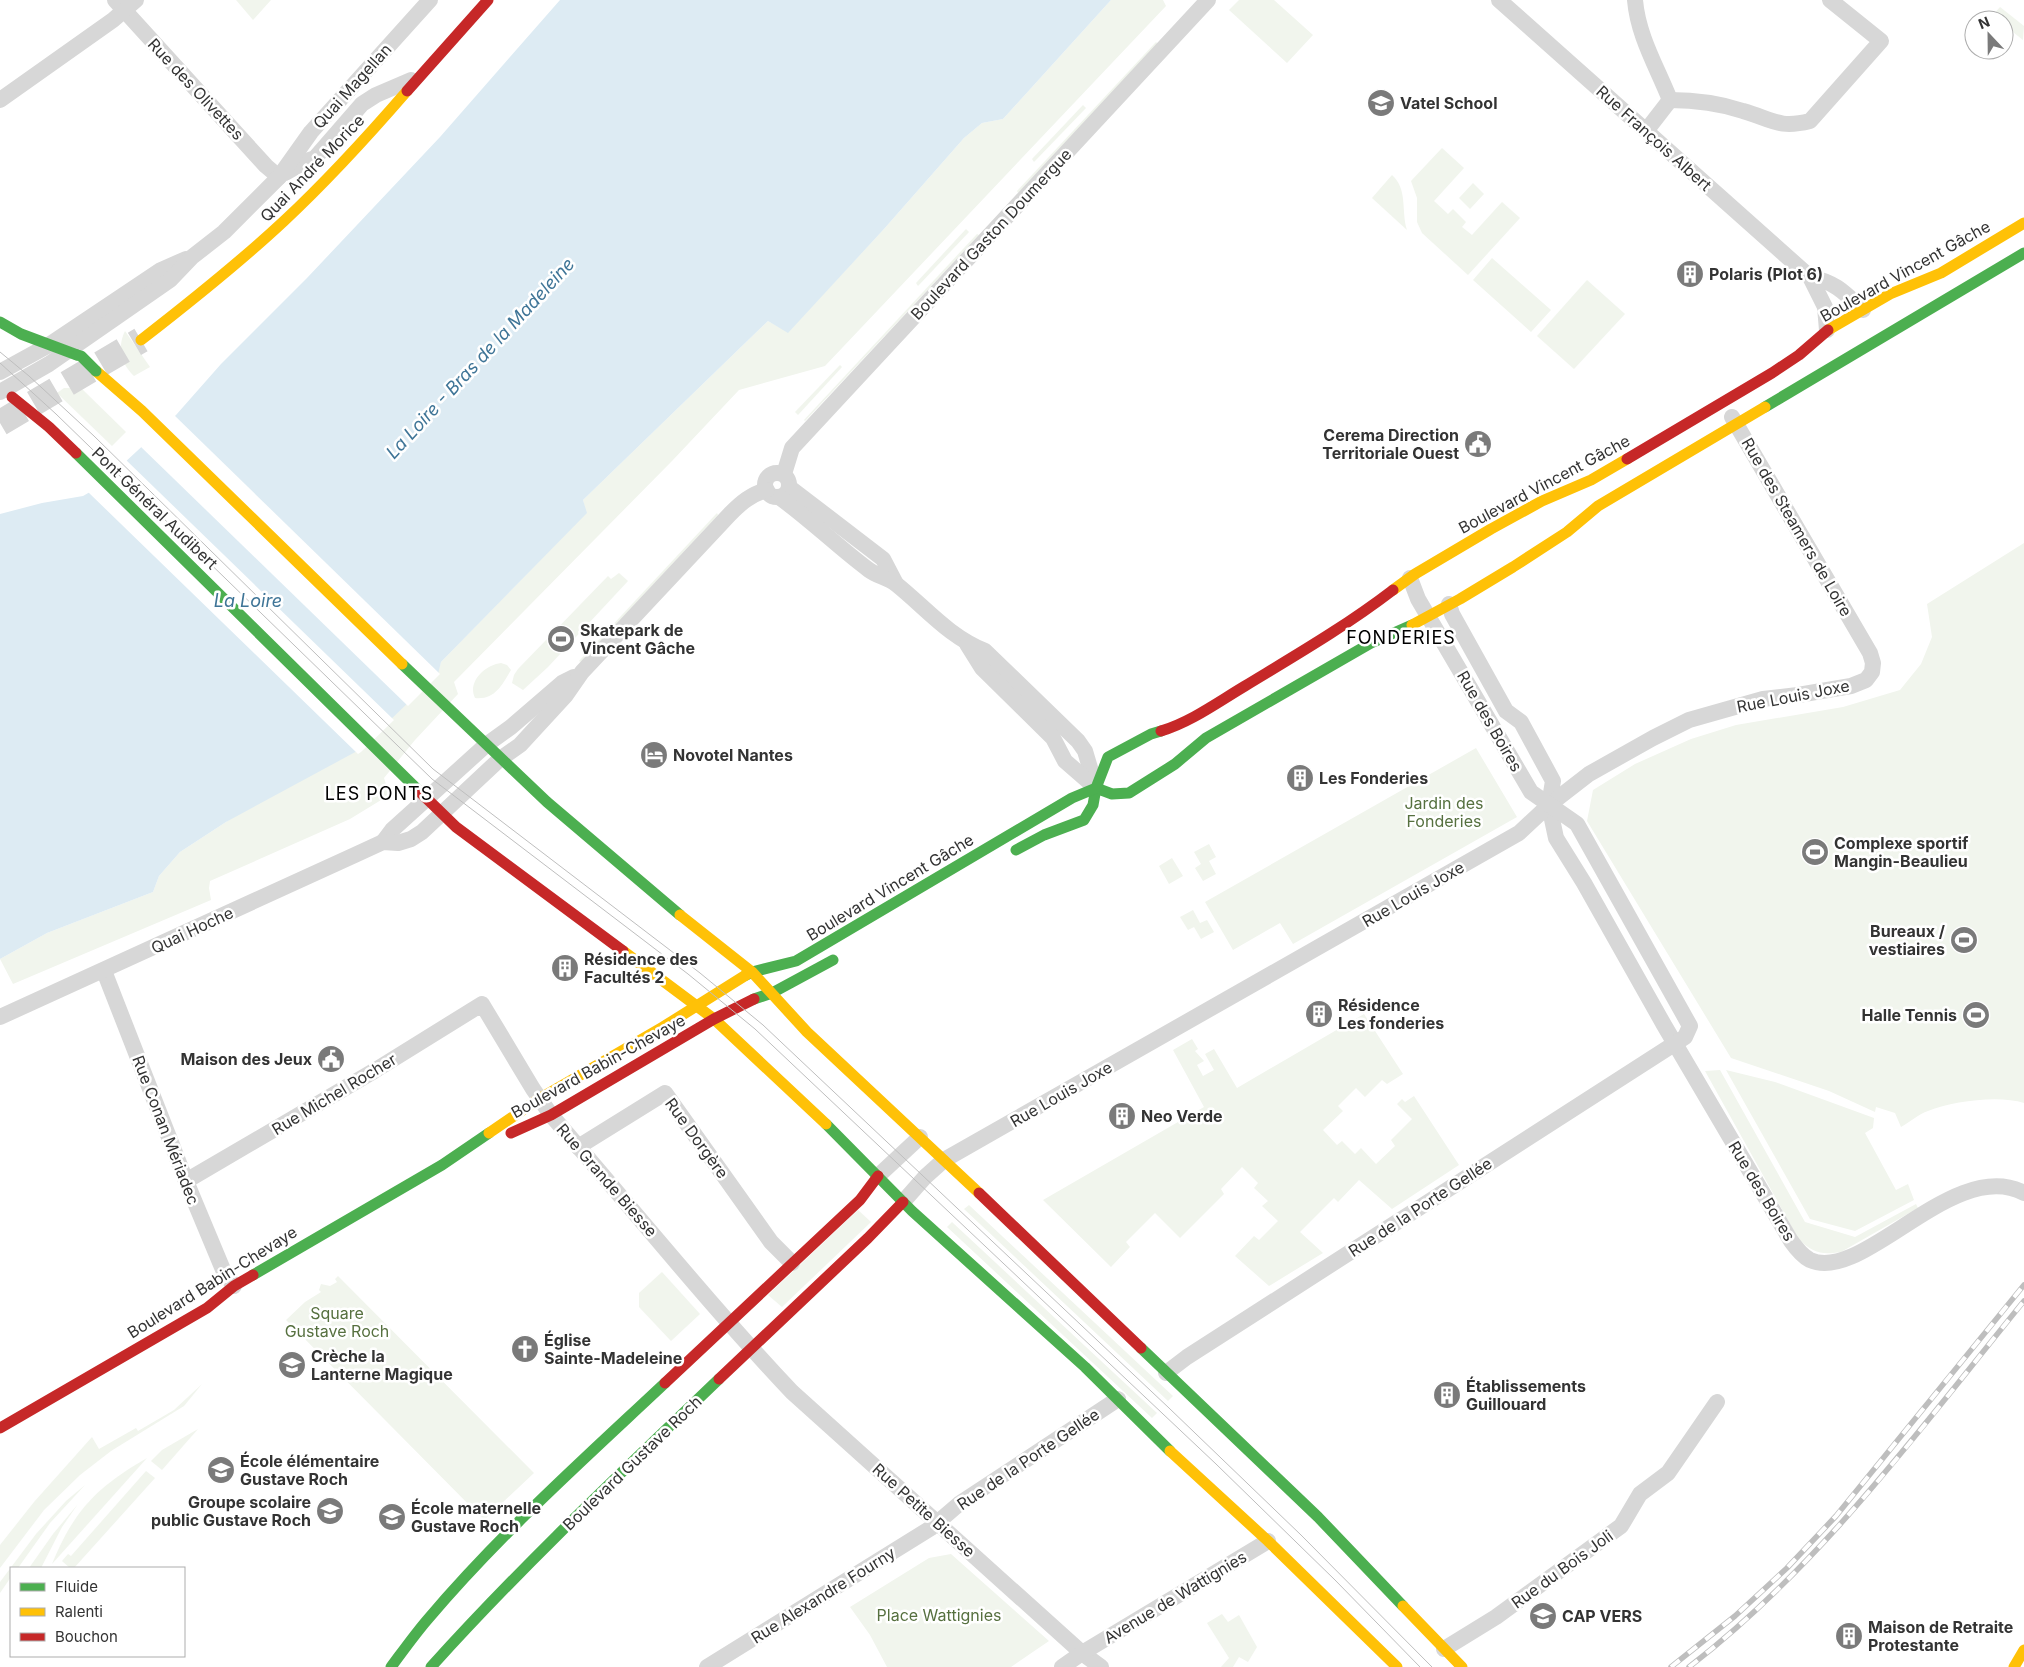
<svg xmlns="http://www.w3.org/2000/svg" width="2024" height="1667" font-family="Inter,sans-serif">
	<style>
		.green { fill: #f1f5ed }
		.water { fill: #ddebf3 }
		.pier { fill: #fff }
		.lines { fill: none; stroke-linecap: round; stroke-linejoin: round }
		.primary-tunnel { stroke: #d6d6d6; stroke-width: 26; stroke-dasharray: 26 13; stroke-linecap: butt }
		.street { stroke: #d7d7d7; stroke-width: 16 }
		.fast { stroke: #4caf50; stroke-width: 11 }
		.slow { stroke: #ffc107; stroke-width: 11 }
		.jam { stroke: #c62828; stroke-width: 11 }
		.tram { stroke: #bebebe; stroke-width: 1 }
		.rail-casing { stroke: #bebebe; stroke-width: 5.5 }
		.rail { stroke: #fff; stroke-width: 4; stroke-dasharray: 11; stroke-linecap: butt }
		.fast-bridge { stroke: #4caf50; stroke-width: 11 }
		.jam-bridge { stroke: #c62828; stroke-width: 11 }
		.labels { text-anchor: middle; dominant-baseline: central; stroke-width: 5; stroke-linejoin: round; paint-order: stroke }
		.street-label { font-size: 16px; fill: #333; stroke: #fff }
		.poi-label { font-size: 16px; font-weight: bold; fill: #333; stroke: #fff; text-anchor: start }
		.park-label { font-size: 16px; fill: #56703f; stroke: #fff }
		.water-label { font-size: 18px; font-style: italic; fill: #3f7597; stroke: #fff }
		.neighbourhood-label { font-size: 18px; letter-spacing: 1px; fill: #000; stroke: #fff }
	</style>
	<rect width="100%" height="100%" fill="#fff"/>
	<g class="green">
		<path d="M236,0H271L253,20Z"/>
		<path d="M1111,0H1163L1166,6L825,366L739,390L672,461L454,682L458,694L415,740L384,778L389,793L386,797L350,819L210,881L209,888L211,900L13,984L0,959L47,933L153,892L159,876L180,852L226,822L437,674L441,662L586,513L583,500L768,321L788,332L884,229L964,138L982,123L1003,119Z"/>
		<path d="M1239,0H1274L1313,35L1287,63L1229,10Z"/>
		<path d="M2000,7L2024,26L2023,40L2004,25V20H1997L1992,16Z"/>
		<path d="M1156,42L1158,44L1018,193L1017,191Z"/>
		<path d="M1083,105L1086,108L1034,162L1032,159Z"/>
		<path d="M1442,148L1464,168L1434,201L1448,214L1453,209L1466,222L1462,227L1472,235L1502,202L1520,218L1468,275L1422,233L1417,222V198L1411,181Z"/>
		<path d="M1392,175C1408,189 1401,212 1407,230L1372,198Z"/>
		<path d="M1473,183L1484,194L1470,209L1459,198Z"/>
		<path d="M966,229L969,232L918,286L916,283Z"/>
		<path d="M977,234L979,235L805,421L804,420Z"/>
		<path d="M1492,258L1551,310L1531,332L1473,280Z"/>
		<path d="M1587,280L1625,314L1574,369L1537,336Z"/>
		<path d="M125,331L150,367L134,376C121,364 117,347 125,331Z"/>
		<path d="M840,365L842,367L798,415L795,412Z"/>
		<path d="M64,388H81L126,432L112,446L57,393Z"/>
		<path d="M717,513L718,515L581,662L579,661Z"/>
		<path d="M2024,543V1103C1999,1095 1953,1101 1928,1111C1919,1114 1910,1122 1901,1127L1895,1113L1876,1107L1875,1112L1829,1091L1731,1058L1587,821L1593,790L1635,764L1691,739L1736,725L1843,707L1900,690L1921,664L1932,637L1927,604Z"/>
		<path d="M619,573L628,581L548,667L523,690L512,683L514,675L518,669L608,576L611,579Z"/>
		<path d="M501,663L507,665L511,670C502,685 495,700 475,698C467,682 485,665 501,663Z"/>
		<path d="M1476,748L1517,817L1293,944L1280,923L1233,950L1205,902Z"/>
		<path d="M1209,844L1216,857L1209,861L1216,874L1203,881L1195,868L1201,864L1194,852Z"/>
		<path d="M1172,858L1183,876L1169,884L1159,866Z"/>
		<path d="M1193,910L1200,923L1207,920L1214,932L1201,939L1194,927L1188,930L1180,917Z"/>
		<path d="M1364,1014L1403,1074L1387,1084L1382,1080L1365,1097L1356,1088L1338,1106L1343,1111L1323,1130L1337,1145L1342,1141L1355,1154L1361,1148L1376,1164L1395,1146L1391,1140L1412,1119L1397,1104L1402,1099L1405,1102L1414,1096L1459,1165L1392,1209L1359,1180L1338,1202L1334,1198L1300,1232L1323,1253L1269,1286L1235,1256L1254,1236L1259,1240L1278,1221L1262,1206L1268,1201L1254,1188L1258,1183L1242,1167L1221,1189L1224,1194L1180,1238L1155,1213L1126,1242L1130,1247L1111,1267L1043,1200L1204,1107L1173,1050L1192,1039L1198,1049L1195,1051L1204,1061L1197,1065L1203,1076L1214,1070L1205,1054L1214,1049L1237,1088Z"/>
		<path d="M1720,1070L1805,1222L1855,1237L1916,1204L1918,1208L1841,1252C1820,1255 1815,1253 1799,1240L1705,1071Z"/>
		<path d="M1726,1070L1775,1082L1874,1118L1873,1128L1865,1133L1896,1190L1908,1184L1914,1200L1855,1231L1810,1219Z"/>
		<path d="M969,1205L1173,1396L1168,1401L964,1209Z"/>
		<path d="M858,1210L871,1222L782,1307L768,1295Z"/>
		<path d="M952,1222L1157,1413L1152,1418L947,1227Z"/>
		<path d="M662,1272L700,1314L671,1341L639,1307V1293Z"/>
		<path d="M338,1276L534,1473L484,1520L286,1320L305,1302L321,1292L319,1290L321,1284L330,1286L337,1282L335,1279Z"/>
		<path d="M202,1384L184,1406L111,1451L80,1475L44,1510L0,1568V1545L34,1502L92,1437L99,1449L136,1428L138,1431L174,1410Z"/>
		<path d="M198,1429L162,1470L151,1461L162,1450Z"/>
		<path d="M147,1458L52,1564C74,1510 97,1487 147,1458Z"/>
		<path d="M146,1471L155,1478L74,1568H70L62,1561L68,1554L71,1556Z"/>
		<path d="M85,1485L50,1523L18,1568H11V1577L0,1593V1582L36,1534L66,1501Z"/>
		<path d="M78,1504L62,1527L41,1568H29L53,1534Z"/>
		<path d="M951,1554L1049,1641L1011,1667H887L870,1635L850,1607L929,1558Z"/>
		<path d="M1222,1614L1228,1622L1239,1615L1257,1647L1248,1662L1239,1657L1233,1667H1221L1229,1658L1207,1623Z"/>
	</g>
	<path class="water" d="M560,0H1111L1003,119L982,123L964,138L884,229L788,333L768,321L583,500L587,513L441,662L438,674L359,750L226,822L180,852L159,876L153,892L47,933L0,959V514L42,503L83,496L97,488L176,415L221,364L307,278L440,137Z"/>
	<g class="pier">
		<path d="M173,414L440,674L408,706L139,445Z"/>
		<path d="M125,459L394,720L361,752L358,754L87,491L96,486Z"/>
	</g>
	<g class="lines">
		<path class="primary-tunnel" d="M0,423L141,340"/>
		<g class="street">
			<path d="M115,0L266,166L279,177"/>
			<path d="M1499,0L1810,277L1825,307L1827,330"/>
			<path d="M1635,0C1638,36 1657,67 1670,100"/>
			<path d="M0,100L113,20L136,0"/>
			<path d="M1670,100C1694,100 1719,103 1743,111C1772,119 1778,129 1810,121L1881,41L1830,0"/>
			<path d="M1646,131L1670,100"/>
			<path d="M285,173L306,161L315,158L362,104L376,95L411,80"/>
			<path d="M1810,277C1835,282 1844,292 1863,310"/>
			<path d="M0,372L49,345L161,270L186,259"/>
			<path d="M0,392L49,364L170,280L192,257L224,232L279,177L311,132L430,0"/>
			<circle cx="777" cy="485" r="12"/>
			<path d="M784,474L792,448L1208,0"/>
			<path d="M789,487L883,559L895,582"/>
			<path d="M779,497C811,520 838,547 869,570C877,576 888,578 896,584C926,608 948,636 985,651L1078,741L1085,751L1096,788"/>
			<path d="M1449,604L1452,614L1506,711L1521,722L1553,781L1549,805L1556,838L1584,883L1664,1025L1791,1241C1796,1248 1802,1256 1810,1260C1863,1284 1954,1156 2024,1193"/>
			<path d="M967,644L982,668L1053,738L1065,761L1096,788"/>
			<path d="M383,842L392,830L486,745L511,727L562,683L574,677"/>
			<path d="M104,971L186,1181L224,1272L234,1286"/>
			<path d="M0,1017L357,854L383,842L398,843L411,839L422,832L500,759L520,745L566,695L582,672L730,514C741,503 751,494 767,490"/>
			<path d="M578,1147L665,1093L771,1242L792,1263"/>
			<path d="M878,1176L920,1137"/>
			<path d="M186,1181L374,1071L482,1004L533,1089L551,1115C631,1207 708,1303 792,1392L1082,1653L1101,1667"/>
			<path d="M903,1202L925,1177L944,1160L1519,833L1549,805L1589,774L1653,738L1689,720L1763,699L1798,695L1851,686L1866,680L1872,672L1873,663L1870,653L1732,417"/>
			<path d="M1166,1373L1187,1357L1685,1037L1690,1026L1577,824L1531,792L1418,599L1410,578"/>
			<path d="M1444,1649L1496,1617L1621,1526L1640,1494L1668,1473L1717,1402"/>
			<path d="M707,1667L931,1528L959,1504L1118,1399"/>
			<path d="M1062,1667L1082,1653L1268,1541"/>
		</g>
		<g class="fast">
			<path d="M0,322L21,334L77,355"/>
			<path d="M1765,407L2024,253"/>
			<path d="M76,453L420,792"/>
			<path d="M402,664L547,802L680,915"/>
			<path d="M1016,850L1044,835L1084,820L1093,805L1096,788L1112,794L1129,793L1175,764L1206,738L1371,643L1412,625"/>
			<path d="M746,975L752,972L796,961L1072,798L1096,788L1108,757L1151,734L1161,731"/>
			<path d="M754,999L772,993L833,960"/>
			<path d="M826,1124L912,1211L1085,1367L1170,1451"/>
			<path d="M253,1275L442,1165L489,1133"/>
			<path d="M1141,1348L1318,1517L1403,1606"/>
			<path d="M391,1667C403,1651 415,1634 428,1619C500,1534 584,1459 665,1383"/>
			<path d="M431,1667C522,1566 621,1473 719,1379"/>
		</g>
		<g class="slow">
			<path d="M1828,330L1890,294L1941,273L2024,223"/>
			<path d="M141,340C190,302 239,263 284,221C328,180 368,136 407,91"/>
			<path d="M96,371L142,411L402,664"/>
			<path d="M1393,590L1415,574L1491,529L1542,501L1591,480L1627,459"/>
			<path d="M1412,625L1460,599L1513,567L1567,532L1598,506L1765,407"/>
			<path d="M680,915L752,972L807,1032L979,1193"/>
			<path d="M623,951L714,1019L826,1124"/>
			<path d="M489,1133L539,1099L663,1027L746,975"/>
			<path d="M1170,1451L1268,1541L1397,1667"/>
			<path d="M1403,1606L1462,1667"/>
			<path d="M2014,1667L2024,1650"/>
		</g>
		<g class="jam">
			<path d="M407,91L488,0"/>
			<path d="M1627,459L1772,373L1799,355L1828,330"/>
			<path d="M1161,731C1191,722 1218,702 1245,686C1296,655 1346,626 1393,590"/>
			<path d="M420,792L456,827L623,951"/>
			<path d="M511,1133L551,1115L714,1019L754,999"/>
			<path d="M979,1193L1141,1348"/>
			<path d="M719,1379L868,1238L903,1202"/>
			<path d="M665,1383L860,1200L878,1176"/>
			<path d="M0,1428L207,1308L234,1286L253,1275"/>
		</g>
		<g class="tram">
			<path d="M0,352L29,376L94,436L433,769L700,973L763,1025L1169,1408L1301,1535L1432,1667"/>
			<path d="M0,363L56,414L432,779L688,974L755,1029L1216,1464L1335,1580L1420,1667"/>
		</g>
		<g class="rail-casing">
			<g id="rail">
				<path d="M1671,1667L1735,1616L1787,1568L1836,1516L2024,1285"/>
				<path d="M1689,1667C1821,1565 1919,1430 2024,1301"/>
			</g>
		</g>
		<use href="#rail" class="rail"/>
		<path class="fast-bridge" d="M77,355L81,356L96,371"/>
		<path class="jam-bridge" d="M12,397L49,427L76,453"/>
	</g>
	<defs>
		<g id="university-disc" transform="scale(1.4375)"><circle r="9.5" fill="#7a7a7a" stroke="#fff"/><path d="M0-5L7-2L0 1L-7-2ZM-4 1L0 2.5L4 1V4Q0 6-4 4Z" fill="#fff"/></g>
		<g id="building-disc" transform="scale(1.4375)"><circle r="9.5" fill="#7a7a7a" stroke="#fff"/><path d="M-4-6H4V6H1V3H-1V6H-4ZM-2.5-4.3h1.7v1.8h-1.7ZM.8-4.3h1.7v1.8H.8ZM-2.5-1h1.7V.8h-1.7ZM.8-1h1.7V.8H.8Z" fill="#fff"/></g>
		<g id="civic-disc" transform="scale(1.4375)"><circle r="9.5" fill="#7a7a7a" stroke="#fff"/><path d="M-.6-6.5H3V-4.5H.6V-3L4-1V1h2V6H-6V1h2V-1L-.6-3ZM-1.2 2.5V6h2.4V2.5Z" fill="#fff"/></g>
		<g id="stadium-disc" transform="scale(1.4375)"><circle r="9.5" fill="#7a7a7a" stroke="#fff"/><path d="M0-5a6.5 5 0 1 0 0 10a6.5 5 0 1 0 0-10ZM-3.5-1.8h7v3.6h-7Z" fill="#fff"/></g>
		<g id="hotel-disc" transform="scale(1.4375)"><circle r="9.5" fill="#7a7a7a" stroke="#fff"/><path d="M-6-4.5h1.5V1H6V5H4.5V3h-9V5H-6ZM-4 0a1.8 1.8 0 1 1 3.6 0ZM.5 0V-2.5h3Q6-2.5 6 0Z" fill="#fff"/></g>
		<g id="church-disc" transform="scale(1.4375)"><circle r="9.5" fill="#7a7a7a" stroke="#fff"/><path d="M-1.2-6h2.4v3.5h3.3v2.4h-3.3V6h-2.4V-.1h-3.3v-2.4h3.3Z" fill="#fff"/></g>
		<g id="school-disc" transform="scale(1.4375)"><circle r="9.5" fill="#7a7a7a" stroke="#fff"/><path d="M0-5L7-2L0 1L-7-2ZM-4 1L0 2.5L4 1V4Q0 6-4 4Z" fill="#fff"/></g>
	</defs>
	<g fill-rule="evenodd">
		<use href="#university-disc" x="1381" y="103"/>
		<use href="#building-disc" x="1690" y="274"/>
		<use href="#civic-disc" x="1478" y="444"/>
		<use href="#stadium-disc" x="561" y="639"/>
		<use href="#hotel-disc" x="654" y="755"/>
		<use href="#building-disc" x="1300" y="778"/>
		<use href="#stadium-disc" x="1815" y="852"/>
		<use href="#stadium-disc" x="1964" y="940"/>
		<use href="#building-disc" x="565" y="968"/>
		<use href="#building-disc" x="1319" y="1014"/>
		<use href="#stadium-disc" x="1976" y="1015"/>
		<use href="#civic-disc" x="331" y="1059"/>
		<use href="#building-disc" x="1122" y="1116"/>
		<use href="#church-disc" x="525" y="1349"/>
		<use href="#school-disc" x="292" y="1365"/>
		<use href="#building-disc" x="1447" y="1395"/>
		<use href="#school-disc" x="221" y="1470"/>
		<use href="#school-disc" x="330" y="1511"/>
		<use href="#school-disc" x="392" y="1517"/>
		<use href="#university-disc" x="1543" y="1616"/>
		<use href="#building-disc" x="1849" y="1636"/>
	</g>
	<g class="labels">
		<g class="street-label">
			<text transform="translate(352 86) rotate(-48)">Quai Magellan</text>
			<text transform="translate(196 89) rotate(47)">Rue des Olivettes</text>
			<text transform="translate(1654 138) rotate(42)">Rue François Albert</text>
			<text transform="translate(312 168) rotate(-46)">Quai André Morice</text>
			<text transform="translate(991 234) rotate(-47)">Boulevard Gaston Doumergue</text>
			<text transform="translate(1905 271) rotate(-29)">Boulevard Vincent Gâche</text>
			<text transform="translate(1544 484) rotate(-28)">Boulevard Vincent Gâche</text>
			<text transform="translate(155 508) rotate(44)">Pont Général Audibert</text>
			<text transform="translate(1797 527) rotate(60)">Rue des Steamers de Loire</text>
			<text transform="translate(1793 696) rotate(-11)">Rue Louis Joxe</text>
			<text transform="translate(1490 721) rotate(60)">Rue des Boires</text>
			<text transform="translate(890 887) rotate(-31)">Boulevard Vincent Gâche</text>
			<text transform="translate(1413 894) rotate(-30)">Rue Louis Joxe</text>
			<text transform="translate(192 930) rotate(-25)">Quai Hoche</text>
			<text transform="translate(598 1066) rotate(-29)">Boulevard Babin-Chevaye</text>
			<text transform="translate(334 1094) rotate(-31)">Rue Michel Rocher</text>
			<text transform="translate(1061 1094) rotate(-30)">Rue Louis Joxe</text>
			<text transform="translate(166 1130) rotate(69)">Rue Conan Mériadec</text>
			<text transform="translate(697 1138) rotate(54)">Rue Dorgère</text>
			<text transform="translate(607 1180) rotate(49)">Rue Grande Biesse</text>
			<text transform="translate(1762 1191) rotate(59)">Rue des Boires</text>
			<text transform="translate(1420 1207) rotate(-33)">Rue de la Porte Gellée</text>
			<text transform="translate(212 1282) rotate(-32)">Boulevard Babin-Chevaye</text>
			<text transform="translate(1028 1459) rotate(-34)">Rue de la Porte Gellée</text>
			<text transform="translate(632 1463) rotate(-44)">Boulevard Gustave Roch</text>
			<text transform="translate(924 1510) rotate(42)">Rue Petite Biesse</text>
			<text transform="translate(1562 1569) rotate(-36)">Rue du Bois Joli</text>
			<text transform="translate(823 1595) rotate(-32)">Rue Alexandre Fourny</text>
			<text transform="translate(1175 1597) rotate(-31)">Avenue de Wattignies</text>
		</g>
		<g class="poi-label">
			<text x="1400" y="103">Vatel School</text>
			<text x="1709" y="274">Polaris (Plot 6)</text>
			<text x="1459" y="435" text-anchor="end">Cerema Direction<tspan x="1459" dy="18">Territoriale Ouest</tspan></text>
			<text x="580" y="630">Skatepark de<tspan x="580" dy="18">Vincent Gâche</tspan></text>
			<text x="673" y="755">Novotel Nantes</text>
			<text x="1319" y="778">Les Fonderies</text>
			<text x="1834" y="843">Complexe sportif<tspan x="1834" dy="18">Mangin-Beaulieu</tspan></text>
			<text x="1945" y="931" text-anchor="end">Bureaux /<tspan x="1945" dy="18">vestiaires</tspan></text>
			<text x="584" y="959">Résidence des<tspan x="584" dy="18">Facultés 2</tspan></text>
			<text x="1338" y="1005">Résidence<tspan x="1338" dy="18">Les fonderies</tspan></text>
			<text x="1957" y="1015" text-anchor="end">Halle Tennis</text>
			<text x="312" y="1059" text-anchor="end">Maison des Jeux</text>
			<text x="1141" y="1116">Neo Verde</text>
			<text x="544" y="1340">Église<tspan x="544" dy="18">Sainte-Madeleine</tspan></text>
			<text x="311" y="1356">Crèche la<tspan x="311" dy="18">Lanterne Magique</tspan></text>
			<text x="1466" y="1386">Établissements<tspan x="1466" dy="18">Guillouard</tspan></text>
			<text x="240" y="1461">École élémentaire<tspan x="240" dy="18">Gustave Roch</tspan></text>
			<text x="311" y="1502" text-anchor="end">Groupe scolaire<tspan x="311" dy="18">public Gustave Roch</tspan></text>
			<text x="411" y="1508">École maternelle<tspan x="411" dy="18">Gustave Roch</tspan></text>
			<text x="1562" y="1616">CAP VERS</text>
			<text x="1868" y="1627">Maison de Retraite<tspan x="1868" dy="18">Protestante</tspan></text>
		</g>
		<g class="park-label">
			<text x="1444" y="803">Jardin des<tspan x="1444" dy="18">Fonderies</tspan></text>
			<text x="337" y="1313">Square<tspan x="337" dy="18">Gustave Roch</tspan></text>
			<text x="939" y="1615">Place Wattignies</text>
		</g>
		<g class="water-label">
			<text transform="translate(480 358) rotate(-47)">La Loire - Bras de la Madeleine</text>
			<text x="248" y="600">La Loire</text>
		</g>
		<g class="neighbourhood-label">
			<text x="1401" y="637">FONDERIES</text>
			<text x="379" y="793">LES PONTS</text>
		</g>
	</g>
	<rect x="10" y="1567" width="175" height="90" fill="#ffffff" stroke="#adadad"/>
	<rect x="20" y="1583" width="25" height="8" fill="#4caf50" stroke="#adadad"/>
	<text x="55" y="1592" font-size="15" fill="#333333">Fluide</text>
	<rect x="20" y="1608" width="25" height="8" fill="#ffc107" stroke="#adadad"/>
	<text x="55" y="1617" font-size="15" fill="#333333">Ralenti</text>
	<rect x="20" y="1633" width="25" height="8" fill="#c62828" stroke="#adadad"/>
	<text x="55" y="1642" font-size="15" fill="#333333">Bouchon</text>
	<g transform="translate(1989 35) rotate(338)"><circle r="24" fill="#ffffff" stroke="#adadad"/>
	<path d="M0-4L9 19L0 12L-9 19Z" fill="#7a7a7a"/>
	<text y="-8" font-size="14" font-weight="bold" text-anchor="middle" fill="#333333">N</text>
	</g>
</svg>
